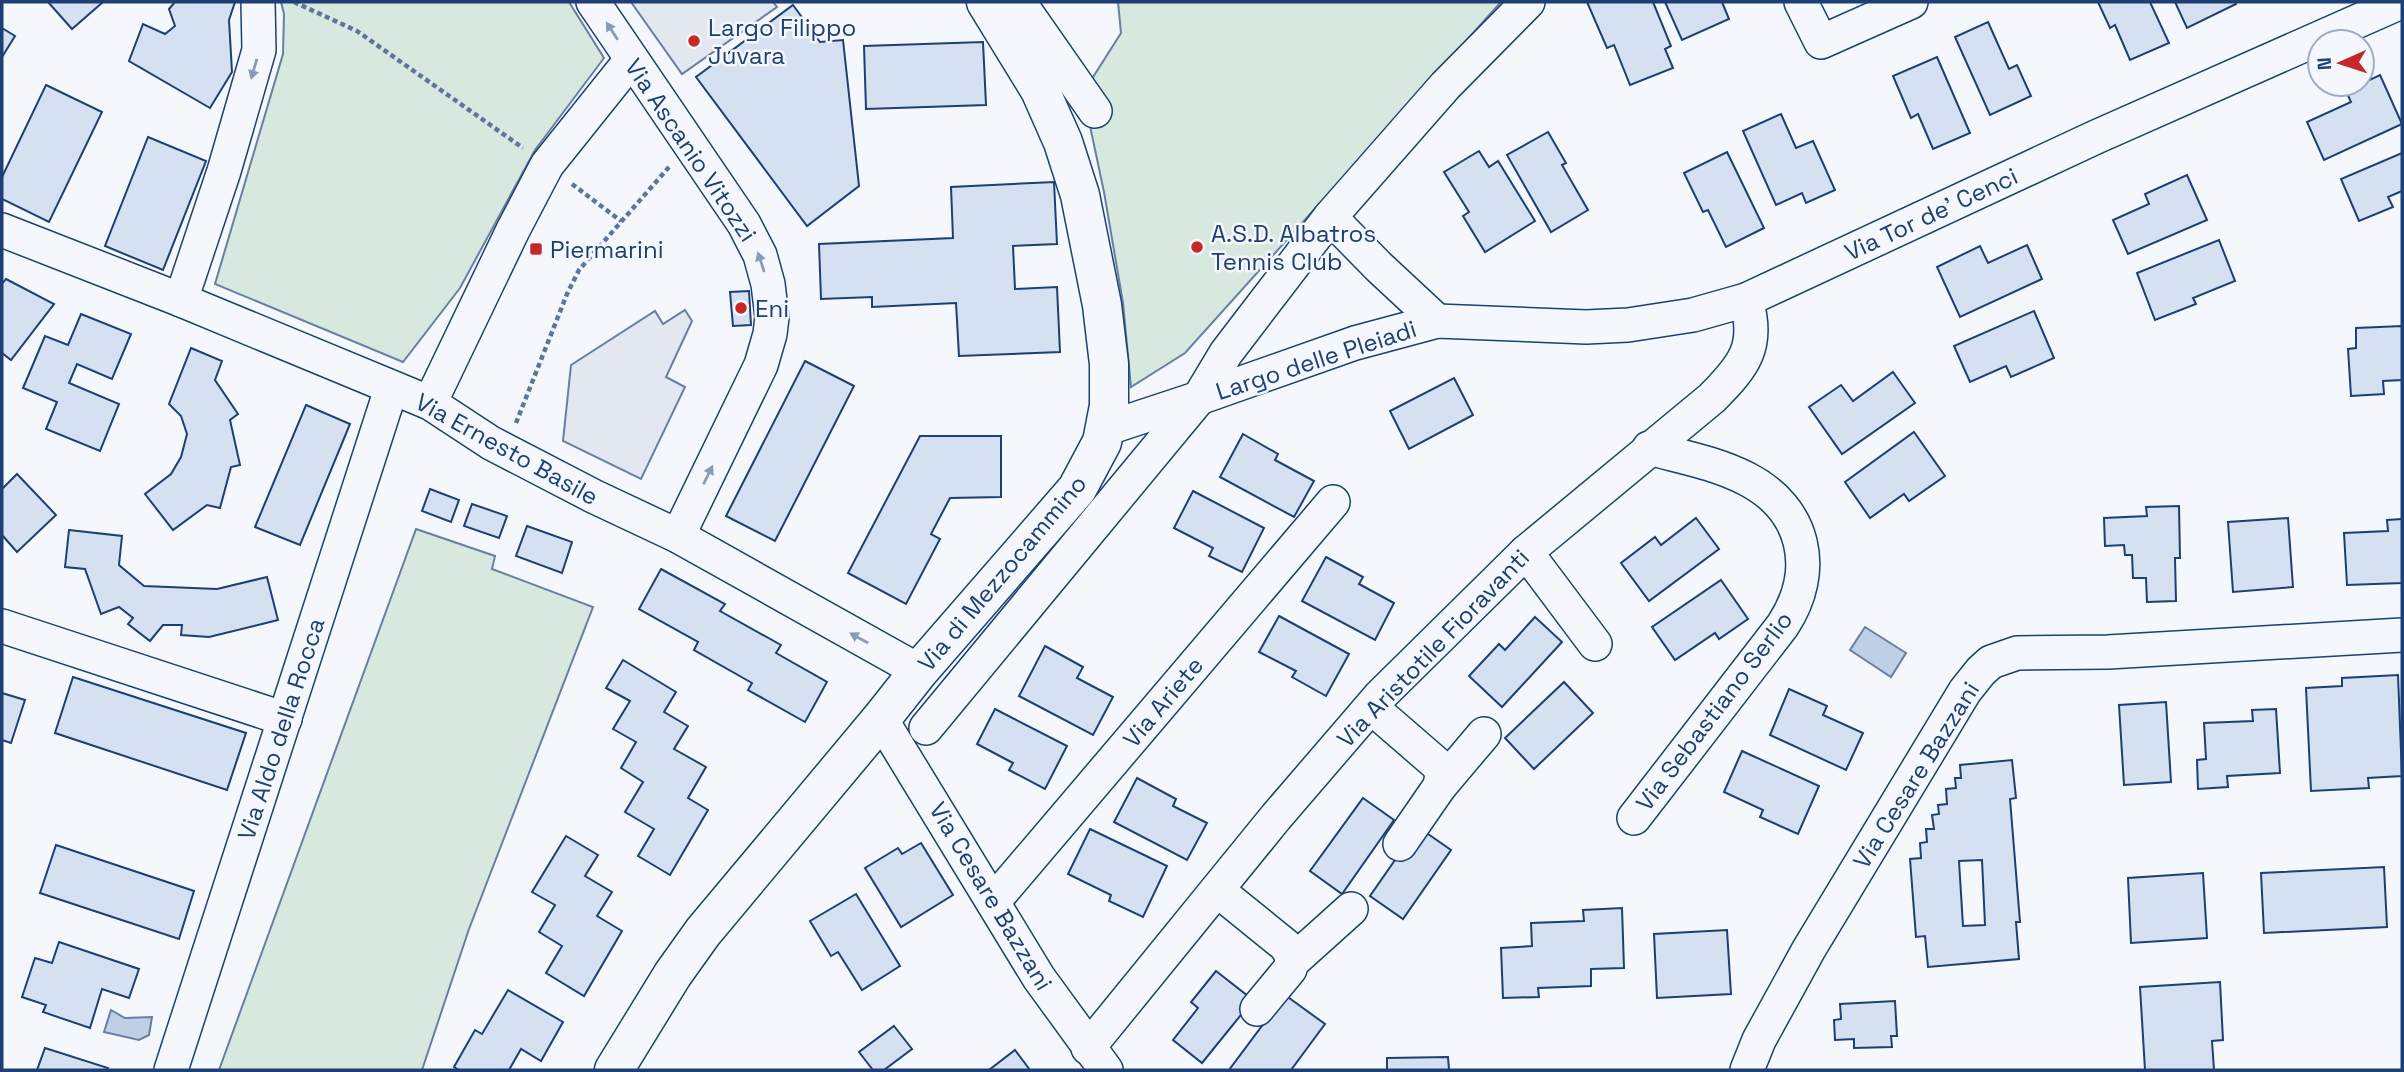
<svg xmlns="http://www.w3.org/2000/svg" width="2404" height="1072" font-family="'Space Grotesk',sans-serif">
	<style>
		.green { fill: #d7e8df; stroke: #687fa3; stroke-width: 2 }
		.parking { fill: #e3e8f0; stroke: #687fa3; stroke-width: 2 }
		.water { fill: #bed0e5; stroke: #687fa3; stroke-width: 2 }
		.building { fill: #d5e0f0; stroke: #1d3f73; stroke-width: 2; fill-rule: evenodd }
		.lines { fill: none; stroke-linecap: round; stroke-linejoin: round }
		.minor-casing { stroke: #1d3f73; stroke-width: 36 }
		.major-casing { stroke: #1d3f73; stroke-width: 41 }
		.path { stroke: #5e769c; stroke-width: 4.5; stroke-dasharray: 5 3.5; stroke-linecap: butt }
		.minor { stroke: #f4f7fb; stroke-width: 33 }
		.major { stroke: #f4f7fb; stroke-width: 38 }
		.oneway { fill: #889bb7 }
		.poi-dot { fill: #c62828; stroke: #f4f7fb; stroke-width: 2.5 }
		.labels { text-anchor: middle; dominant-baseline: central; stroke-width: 5; stroke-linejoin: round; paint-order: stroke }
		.poi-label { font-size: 24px; fill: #1d3f73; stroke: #f4f7fb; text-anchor: start }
		.street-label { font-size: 24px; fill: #1d3f73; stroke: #f4f7fb }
	</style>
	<rect width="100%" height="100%" fill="#f4f7fb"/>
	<g class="green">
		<path d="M281,2H569L604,58L535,150L460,288L403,362L215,284L283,54L284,14Z"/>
		<path d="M1118,2H1501L1185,353L1131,387L1123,303L1104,192L1083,93L1121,33Z"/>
		<path d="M416,529L495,556L492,569L593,607L469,929L422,1070H219Z"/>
	</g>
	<g class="parking">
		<path d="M631,2H773L777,7L682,74Z"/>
		<path d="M685,310L692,321L666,377L685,387L641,479L563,441L571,365L655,311L663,324Z"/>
	</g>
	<g class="water">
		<path d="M1865,627L1906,653L1891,677L1850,650Z"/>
		<path d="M111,1010L125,1018L152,1017L149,1035L139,1040L104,1032Z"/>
	</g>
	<g class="building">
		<path d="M48,2H103L72,29Z"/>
		<path d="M175,2H235L229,20L232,72L210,108L129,61L143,24L165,34L175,26L169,9Z"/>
		<path d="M1587,2H1653L1671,46L1665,49L1673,68L1630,85L1614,45L1607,48Z"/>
		<path d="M1665,2H1722L1729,19L1682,40Z"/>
		<path d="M2098,2H2150L2169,43L2130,60L2115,25L2110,28Z"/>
		<path d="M2175,2H2235L2236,4L2187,28Z"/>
		<path d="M793,5L820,42L843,40L859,186L807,226L696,77Z"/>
		<path d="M1988,22L2009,69L2017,65L2031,96L1990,115L1955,37Z"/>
		<path d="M2,28L15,36L2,57Z"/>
		<path d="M983,42L986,105L866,109L864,46Z"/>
		<path d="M1937,57L1970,133L1933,149L1918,114L1911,118L1893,76Z"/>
		<path d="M2380,75L2402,124L2324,160L2307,122L2351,102L2346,91Z"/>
		<path d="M46,85L102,112L49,222L2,199V177Z"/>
		<path d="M1781,114L1796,148L1813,141L1835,190L1806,203L1802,193L1776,205L1743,131Z"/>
		<path d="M1548,132L1566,163L1562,165L1588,210L1551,232L1507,155Z"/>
		<path d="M148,137L206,161L163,270L105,246Z"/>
		<path d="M1479,151L1489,167L1498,161L1535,221L1485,252L1463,216L1469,212L1444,172Z"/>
		<path d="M1727,152L1764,228L1726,247L1708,210L1703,212L1684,173Z"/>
		<path d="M2402,153V191L2388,197L2393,207L2359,221L2341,179Z"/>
		<path d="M2187,175L2207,220L2128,254L2113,220L2149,204L2145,194Z"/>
		<path d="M1054,182L1057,244L1013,246L1015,289L1057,287L1060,352L959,356L956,303L872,307V297L821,299L819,244L953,238L951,187Z"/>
		<path d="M2219,240L2235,281L2193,298L2196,304L2155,320L2137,273Z"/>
		<path d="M2027,245L2042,279L1960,317L1937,267L1980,246L1988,263Z"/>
		<path d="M6,279L54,304L11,360L2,353V284Z"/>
		<path d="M749,291L751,325L733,326L730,292Z"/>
		<path d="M2034,311L2054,358L2011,377L2006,366L1970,382L1954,346Z"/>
		<path d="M81,314L131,334L112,379L77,364L69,383L119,404L100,451L46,429L57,402L23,388L45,336L68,345Z"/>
		<path d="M2402,326V380L2383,381L2384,394L2351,396L2348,349L2356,348V328Z"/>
		<path d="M191,348L222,361L215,380L238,414L230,420L240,465L231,467L220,508L207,505L173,530L145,494L171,474L181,457L187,434L181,416L169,404Z"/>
		<path d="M805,361L854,386L775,541L726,516Z"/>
		<path d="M1893,372L1915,403L1842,454L1809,407L1841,385L1853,401Z"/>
		<path d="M1454,378L1473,415L1409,449L1390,411Z"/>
		<path d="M306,405L350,424L300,545L255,527Z"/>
		<path d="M1914,432L1945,476L1909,501L1904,494L1870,518L1845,482Z"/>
		<path d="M1243,434L1278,454L1275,460L1314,481L1294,517L1220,477Z"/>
		<path d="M920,436H1001V497L950,498L931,534L940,539L906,604L848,573Z"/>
		<path d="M17,474L56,515L17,552L2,535V489Z"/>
		<path d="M430,489L459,500L451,522L422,511Z"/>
		<path d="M1193,491L1264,528L1242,572L1209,556L1213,548L1174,528Z"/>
		<path d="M472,504L507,516L499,538L464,526Z"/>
		<path d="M2179,506L2180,558H2175L2176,601L2147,602L2146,578H2133L2132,555H2125L2124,545L2105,546L2104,518L2147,516L2146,507Z"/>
		<path d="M1696,518L1719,549L1649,601L1621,563L1655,537L1661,545Z"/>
		<path d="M2288,518L2293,587L2233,592L2228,522Z"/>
		<path d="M2402,519V583L2347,585L2344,533L2388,531L2387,520Z"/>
		<path d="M527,526L572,542L562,573L516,556Z"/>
		<path d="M69,530L122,536L119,565L144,586L217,589L267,577L278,620L209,637L181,635L182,625H163L150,641L128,624L133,618L119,607L101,614L85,569L65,567Z"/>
		<path d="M1326,557L1363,577L1359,584L1394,603L1375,640L1302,601Z"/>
		<path d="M661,569L725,604L720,611L781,645L776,653L827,682L805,722L748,690L752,683L694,650L698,642L639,609Z"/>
		<path d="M1721,580L1748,619L1719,639L1715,633L1675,660L1652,627Z"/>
		<path d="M1279,616L1349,654L1326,696L1292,677L1296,671L1259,652Z"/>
		<path d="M1535,617L1562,642L1502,707L1469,676L1499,644L1505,650Z"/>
		<path d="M1045,646L1083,667L1077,678L1113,697L1093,735L1019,696Z"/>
		<path d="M623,660L676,692L664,712L688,726L674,749L706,767L688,798L708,810L670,875L638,856L654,829L625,812L643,782L621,768L636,742L613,729L630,701L606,688Z"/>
		<path d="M2398,675L2402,776L2368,778L2369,788L2311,791L2306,688L2342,686V678Z"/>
		<path d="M73,677L246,733L227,790L55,733Z"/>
		<path d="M1564,682L1593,713L1534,769L1505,738Z"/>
		<path d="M1789,689L1827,706L1823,715L1863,733L1846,770L1770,735Z"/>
		<path d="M2,693L25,700L11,743L2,740Z"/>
		<path d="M2166,702L2171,782L2124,785L2119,705Z"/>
		<path d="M995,709L1067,746L1045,789L1009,770L1013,763L977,744Z"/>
		<path d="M2276,709L2280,773L2227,776L2228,787L2198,789L2197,760L2206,759L2204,723L2253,721L2252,710Z"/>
		<path d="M1742,751L1819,786L1798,834L1760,817L1763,810L1724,792Z"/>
		<path d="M2012,760L2016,798L2010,799L2020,922H2016L2019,959L1928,967L1925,936L1916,937L1910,859L1921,858L1920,843L1927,842L1926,829H1934L1932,815L1939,814L1938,805L1947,804L1946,789L1956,788L1955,778H1961L1960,765ZM1982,860L1985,925L1963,926L1959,861Z"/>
		<path d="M1137,778L1176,799L1173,806L1207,823L1187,860L1114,822Z"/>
		<path d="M1363,798L1394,820L1342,894L1310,871Z"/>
		<path d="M1418,827L1451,850L1403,919L1370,896Z"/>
		<path d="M1090,829L1167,866L1143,917L1109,901L1111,895L1068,874Z"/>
		<path d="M566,836L598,855L585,876L612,892L597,916L622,931L584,996L546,973L562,946L539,932L555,905L532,892Z"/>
		<path d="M921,843L953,895L901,927L865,868L898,848L902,854Z"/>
		<path d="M56,845L194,891L179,939L40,893Z"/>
		<path d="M2384,867L2387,927L2264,933L2261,873Z"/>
		<path d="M2203,873L2207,938L2131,943L2128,878Z"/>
		<path d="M856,894L900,966L862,990L838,952L831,956L810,921Z"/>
		<path d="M1622,908L1624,968L1591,969V986L1538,988L1539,997L1503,998L1501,948L1532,946L1531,923L1584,921L1583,910Z"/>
		<path d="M1727,930L1731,994L1657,998L1654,934Z"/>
		<path d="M59,942L139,969L129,998L102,989L90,1028L43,1012L46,1005L22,997L35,958L52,963Z"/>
		<path d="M1216,971L1253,1000L1202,1063L1173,1040L1198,1008L1191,1002Z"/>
		<path d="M2220,982L2223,1040L2212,1041L2214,1070H2145L2140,987Z"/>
		<path d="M508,990L563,1022L541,1061L521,1049L509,1070H459L454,1067L475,1030L482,1034Z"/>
		<path d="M1285,995L1325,1024L1291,1070H1229Z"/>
		<path d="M1895,1001L1897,1036H1891L1892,1047L1854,1048V1039L1835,1040L1834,1020L1841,1019L1840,1004Z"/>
		<path d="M894,1026L912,1049L884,1070H873L859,1052Z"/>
		<path d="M45,1048L108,1068L107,1070H37Z"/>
		<path d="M1015,1050L1030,1070H989Z"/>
		<path d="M1448,1057L1449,1070H1387V1058Z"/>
	</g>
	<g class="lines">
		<g class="minor-casing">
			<g id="minor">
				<path d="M593,2L744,224L760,255L768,284L772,317L770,334L761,365L678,536"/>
				<path d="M1019,2L1095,111"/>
				<path d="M1801,2L1821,42L1911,2"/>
				<path d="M1330,217L1379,267L1437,321"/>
				<path d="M2,230L181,300L430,403L491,443L593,496L678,536L919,671"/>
				<path d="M181,300L224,171L259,50L258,2"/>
				<path d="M430,403L513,230L547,165L631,60"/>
				<path d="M1105,429L1199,398L1355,343L1437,321L1586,327L1628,325L1693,315L1746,300L2096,137L2401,2"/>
				<path d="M1526,552L1595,644"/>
				<path d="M2,626L285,719"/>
				<path d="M1371,707L1438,765L1442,774L1440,786L1400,844"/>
				<path d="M881,719L1039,978L1106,1070"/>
				<path d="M926,728L1199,398L1226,353L1330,217L1445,86L1528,2"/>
				<path d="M1440,786L1484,734"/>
				<path d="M1634,818L1783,625C1819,570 1805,509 1747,479C1716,463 1682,457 1649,448"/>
				<path d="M1217,890L1285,945C1291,952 1294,960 1290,969L1257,1009"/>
				<path d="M993,902L1333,502"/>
				<path d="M1292,962L1351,909"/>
				<path d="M1088,1048L1276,817L1380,696L1526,552L1712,398C1744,366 1760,346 1746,300"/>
				<path d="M171,1070L391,389"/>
				<path d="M1747,1070L1759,1040L1809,949L1965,691L1981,671L1991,662L2017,653L2108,652L2402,635"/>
			</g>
		</g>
		<g class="major-casing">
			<path id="major" d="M614,1070L673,974L703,932L881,719L919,671L1077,489L1102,442L1109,406V364L1102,305L1080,195L1063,142L1040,90L986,2"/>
		</g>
		<g class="path">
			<path d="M294,2L357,31L523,148"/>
			<path d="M572,184L621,221"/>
			<path d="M516,423L567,294L579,270L669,167"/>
		</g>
		<use href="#minor" class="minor"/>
		<use href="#major" class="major"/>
	</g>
	<defs><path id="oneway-solid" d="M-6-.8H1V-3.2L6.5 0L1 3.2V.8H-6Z" transform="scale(1.75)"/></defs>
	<g class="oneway">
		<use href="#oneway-solid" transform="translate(612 31) rotate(-123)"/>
		<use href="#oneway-solid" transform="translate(254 69) rotate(106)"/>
		<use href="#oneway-solid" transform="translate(761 262) rotate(-108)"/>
		<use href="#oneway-solid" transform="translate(708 475) rotate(-64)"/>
		<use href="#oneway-solid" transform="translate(859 638) rotate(-151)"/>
	</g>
	<g class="poi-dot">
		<circle cx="694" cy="41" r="7"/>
		<circle cx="1197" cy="247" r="7"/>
		<rect x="529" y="242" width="14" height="14" rx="3.5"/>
		<circle cx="741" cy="308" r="7"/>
	</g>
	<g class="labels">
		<g class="poi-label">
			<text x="708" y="27">Largo Filippo<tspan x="708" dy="28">Juvara</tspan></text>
			<text x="1211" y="233">A.S.D. Albatros<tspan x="1211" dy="28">Tennis Club</tspan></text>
			<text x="550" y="249">Piermarini</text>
			<text x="755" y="308">Eni</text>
		</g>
		<g class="street-label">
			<text transform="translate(691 150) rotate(56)">Via Ascanio Vitozzi</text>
			<text transform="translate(1931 214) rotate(-25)">Via Tor de' Cenci</text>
			<text transform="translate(1316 360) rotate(-18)">Largo delle Pleiadi</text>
			<text transform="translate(507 449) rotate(29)">Via Ernesto Basile</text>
			<text transform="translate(1002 573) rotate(-50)">Via di Mezzocammino</text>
			<text transform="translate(1433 648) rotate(-46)">Via Aristotile Fioravanti</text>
			<text transform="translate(1163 702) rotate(-50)">Via Ariete</text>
			<text transform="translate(1714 711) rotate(-53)">Via Sebastiano Serlio</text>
			<text transform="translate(281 729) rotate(-72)">Via Aldo della Rocca</text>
			<text transform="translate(1916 775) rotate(-58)">Via Cesare Bazzani</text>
			<text transform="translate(991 896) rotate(59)">Via Cesare Bazzani</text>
		</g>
	</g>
	<rect width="2404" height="1072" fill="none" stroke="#1d3f73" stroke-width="7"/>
	<g transform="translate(2341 63) rotate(267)"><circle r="33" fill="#f4f7fb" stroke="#9eadc5" stroke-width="2"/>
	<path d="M0-5L12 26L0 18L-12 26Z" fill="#c62828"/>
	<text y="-10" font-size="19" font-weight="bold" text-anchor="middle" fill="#1d3f73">N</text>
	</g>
</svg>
